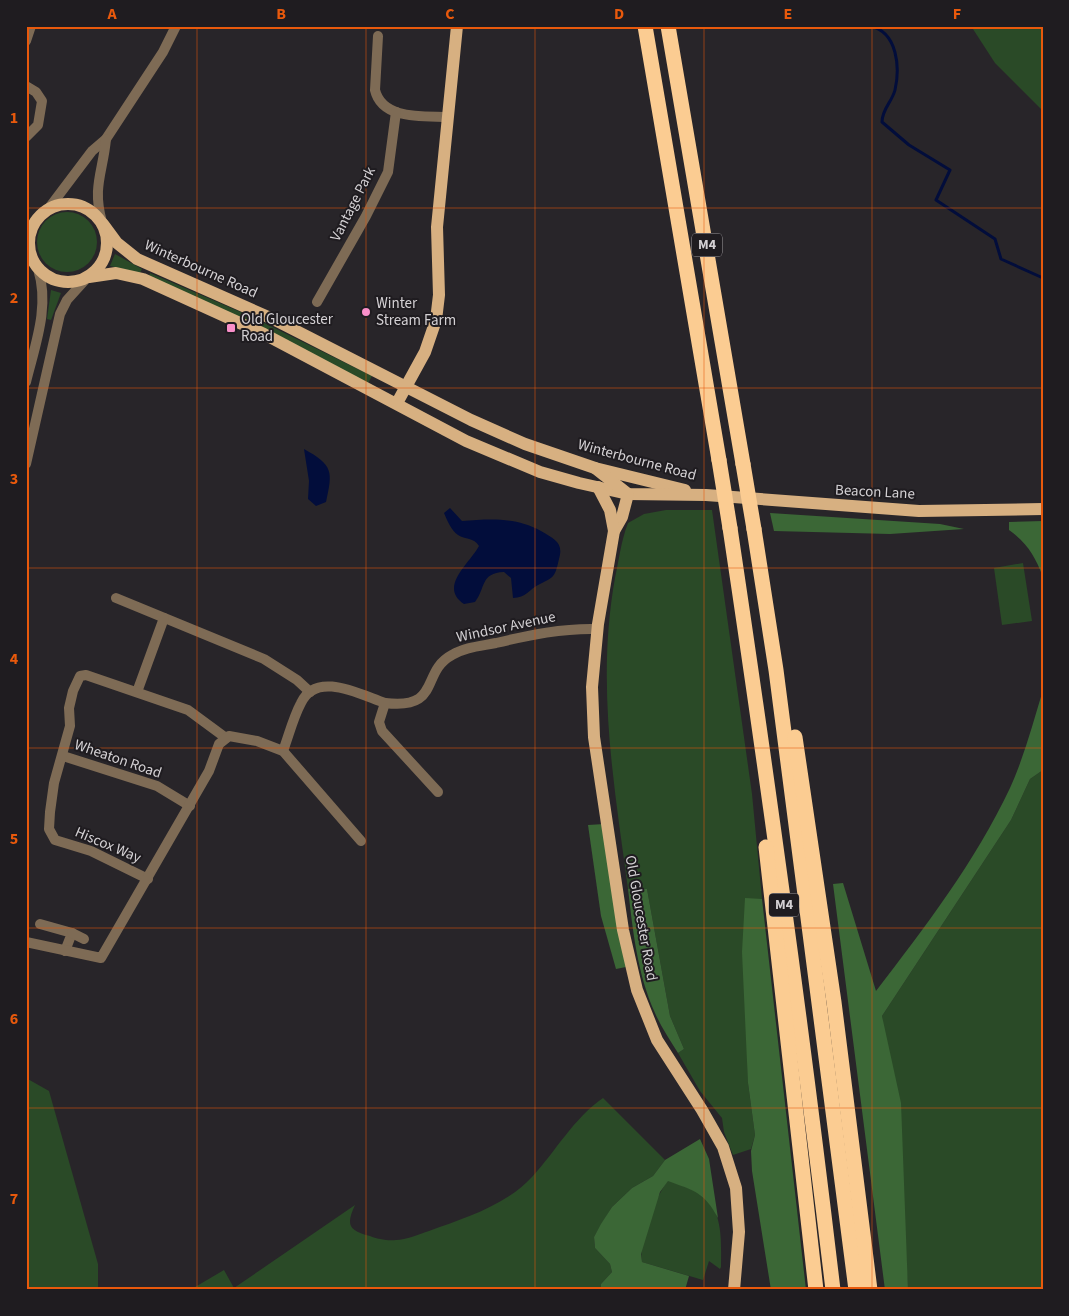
<svg xmlns="http://www.w3.org/2000/svg" width="1069" height="1316" font-family="'Source Sans 3',sans-serif">
	<style>
		.green { fill: #2a4a27 }
		.forest { fill: #3b6736 }
		.water { fill: #020d3b }
		.lines { fill: none; stroke-linecap: round; stroke-linejoin: round }
		.stream { stroke: #020d3b; stroke-width: 3 }
		.minor { stroke: #7e6b55; stroke-width: 10 }
		.major { stroke: #d7b081; stroke-width: 12 }
		.highway { stroke: #fbcc92; stroke-width: 15 }
		.highway-bridge { stroke: #fbcc92; stroke-width: 15 }
		.grid { fill: none; stroke: #e8590c; stroke-width: 1; stroke-opacity: 0.55 }
		.poi-dot { fill: #f98fc9; stroke: #1f1c20; stroke-width: 2 }
		.labels { text-anchor: middle; dominant-baseline: central; stroke-width: 4; stroke-linejoin: round; paint-order: stroke }
		.shield { fill: #1f1c20; stroke: #9e9b9e; stroke-width: 1 }
		.shield-label { font-size: 14px; font-weight: bold; fill: #d4d1d4 }
		.street-label { font-size: 15px; fill: #d4d1d4; stroke: #1f1c20 }
		.poi-label { font-size: 15px; fill: #d4d1d4; stroke: #1f1c20; text-anchor: start }
		.neatline { fill: none; stroke: #e8590c; stroke-width: 2 }
		.grid-label { font-size: 16px; text-anchor: middle; font-weight: bold; fill: #e8590c }
	</style>
	<rect width="100%" height="100%" fill="#282529"/>
	<g class="green">
		<path d="M971,26H1043V111L995,63Z"/>
		<circle cx="67" cy="242" r="30"/>
		<path d="M115,254L142,269L140,273L110,266Z"/>
		<path d="M150,273L252,317L372,376L367,385L149,277Z"/>
		<path d="M51,290L61,293L51,320L47,319Z"/>
		<path d="M666,510H712L752,794L762,899H745L748,1083L755,1135L751,1149L733,1155L724,1132L722,1118L700,1091L678,1053L684,1049L670,1016L647,889H628C614,784 596,684 615,578C619,560 621,541 628,523L644,514Z"/>
		<path d="M1023,563L1032,621L1002,625L994,568Z"/>
		<path d="M1043,770V1290H908L905,1240L882,1016L1011,820L1030,779Z"/>
		<path d="M26,1078L49,1091L98,1264V1290H26Z"/>
		<path d="M603,1098L665,1160L653,1176L632,1188L612,1207L594,1237L595,1248L610,1264L612,1272L601,1284V1290H190L224,1270L234,1288L355,1205C346,1225 348,1230 370,1236C377,1239 388,1241 396,1240C406,1240 419,1234 429,1231C464,1218 505,1206 532,1177C556,1151 573,1119 603,1098Z"/>
		<path d="M668,1180C679,1185 691,1188 701,1194C724,1209 721,1244 721,1267L720,1269L709,1261L703,1280L642,1262C638,1237 654,1201 668,1180Z"/>
	</g>
	<g class="forest">
		<path d="M770,513L940,524L964,529L890,534L774,531Z"/>
		<path d="M1043,521V577C1035,556 1027,543 1009,530V522Z"/>
		<path d="M1043,690V770L1030,779L1011,820L882,1016L901,1103L908,1290H885L833,884L843,883L876,991C925,927 975,862 1010,788C1024,757 1033,723 1043,690Z"/>
		<path d="M604,824L626,967L616,969L601,916L588,825Z"/>
		<path d="M628,889H647L670,1016L684,1049L678,1053C670,1040 661,1027 655,1013C637,973 633,931 628,889Z"/>
		<path d="M745,898L762,899L806,1290H771L752,1171L751,1151L755,1135L748,1083L742,952Z"/>
		<path d="M700,1139L709,1159L718,1218C704,1192 695,1191 668,1181L660,1192L641,1254L642,1262L689,1276L685,1290H601V1284L612,1272L610,1264L595,1248L594,1237L601,1224L612,1207L632,1188L653,1176L665,1160Z"/>
	</g>
	<g class="water">
		<path d="M304,449C333,465 333,471 326,502L316,506L308,499L309,481Z"/>
		<path d="M450,508L462,521C491,519 515,517 541,531C554,539 564,542 559,559C555,576 555,577 540,584C529,589 526,598 513,598L511,578L504,572C480,573 486,588 475,602L464,604C438,587 470,563 479,546C474,537 465,540 458,535C451,530 447,520 444,513Z"/>
	</g>
	<g class="lines">
		<path class="stream" d="M870,26C898,32 900,68 895,90C892,102 882,109 882,122L909,145L950,170L936,200L995,239L1001,259L1043,278"/>
		<g class="minor">
			<path d="M378,36L375,90C382,120 423,116 447,117"/>
			<path d="M26,41L31,26"/>
			<path d="M26,86L36,92L42,101L38,125L26,137"/>
			<path d="M49,208L92,151L106,139L163,52L176,26"/>
			<path d="M102,222C92,187 103,172 106,139"/>
			<path d="M317,302L366,216L388,172L396,112"/>
			<path d="M26,382C35,345 50,307 38,269"/>
			<path d="M26,464L60,314L67,300L86,279"/>
			<path d="M116,598L264,659L297,680L310,692"/>
			<path d="M137,692L164,618"/>
			<path d="M385,703C442,710 420,672 452,655C465,647 481,646 496,643C530,635 563,628 597,629"/>
			<path d="M283,751C289,735 293,718 301,703C316,670 361,695 385,703L379,722L382,731L438,792"/>
			<path d="M63,756L157,786L190,806"/>
			<path d="M148,879L91,851L55,840L49,829L50,812L54,783L70,726L69,708L73,691L80,676L86,675L188,710L226,738"/>
			<path d="M40,924L72,933L65,951"/>
			<path d="M72,933L84,939"/>
			<path d="M26,942L101,958L209,771L219,744L229,736L257,741L283,751L361,841"/>
		</g>
		<g class="major">
			<circle cx="68" cy="243" r="39"/>
			<path d="M103,224L117,243L137,259L275,320L471,420L525,444L595,468L685,490"/>
			<path d="M89,277L116,273L143,279L264,334L466,441L540,472L579,483L628,494L706,495L919,511L1043,509"/>
			<path d="M397,403L425,352L436,320L439,295L437,227L457,26"/>
			<path d="M595,468L628,494L622,517L614,531L598,624L592,687L594,737L623,930L637,990L657,1040L702,1110L723,1147L736,1188L739,1232L734,1290"/>
			<path d="M598,487L610,510L614,531"/>
		</g>
		<g class="highway">
			<path d="M645,26L719,460"/>
			<path d="M668,26L743,464"/>
			<path d="M730,528C768,782 803,1035 833,1290"/>
			<path d="M754,529L776,670L856,1290"/>
			<path d="M795,737L834,1002L870,1290"/>
			<path d="M766,847L816,1290"/>
		</g>
		<g class="highway-bridge">
			<path d="M719,460L730,528"/>
			<path d="M743,464L754,529"/>
		</g>
	</g>
	<path class="grid" d="M197,26V1290M366,26V1290M535,26V1290M704,26V1290M872,26V1290M26,208H1043M26,388H1043M26,568H1043M26,748H1043M26,928H1043M26,1108H1043"/>
	<g class="poi-dot">
		<circle cx="366" cy="312" r="5"/>
		<rect x="226" y="323" width="10" height="10" rx="2.5"/>
	</g>
	<g class="labels">
		<g class="shield">
			<rect x="692" y="233.5" width="30" height="23" rx="4"/>
			<rect x="769" y="893.5" width="30" height="23" rx="4"/>
		</g>
		<g class="shield-label">
			<text x="707" y="245">M4</text>
			<text x="784" y="905">M4</text>
		</g>
		<g class="street-label">
			<text transform="translate(353 204) rotate(-63)">Vantage Park</text>
			<text transform="translate(201 269) rotate(24)">Winterbourne Road</text>
			<text transform="translate(637 460) rotate(15)">Winterbourne Road</text>
			<text transform="translate(875 492) rotate(3)">Beacon Lane</text>
			<text transform="translate(506 627) rotate(-12)">Windsor Avenue</text>
			<text transform="translate(118 759) rotate(19)">Wheaton Road</text>
			<text transform="translate(108 845) rotate(23)">Hiscox Way</text>
			<text transform="translate(641 918) rotate(80)">Old Gloucester Road</text>
		</g>
		<g class="poi-label">
			<text x="376" y="303">Winter<tspan x="376" dy="17">Stream Farm</tspan></text>
			<text x="241" y="319">Old Gloucester<tspan x="241" dy="17">Road</tspan></text>
		</g>
	</g>
	<rect width="1069" height="1316" fill="none" stroke="#1f1c20" stroke-width="55"/>
	<rect x="28" y="28" width="1014" height="1260" class="neatline"/>
	<g class="grid-label">
		<text x="112" y="19">A</text>
		<text x="281" y="19">B</text>
		<text x="450" y="19">C</text>
		<text x="619" y="19">D</text>
		<text x="788" y="19">E</text>
		<text x="957" y="19">F</text>
		<text x="14" y="123">1</text>
		<text x="14" y="303">2</text>
		<text x="14" y="484">3</text>
		<text x="14" y="664">4</text>
		<text x="14" y="844">5</text>
		<text x="14" y="1024">6</text>
		<text x="14" y="1204">7</text>
	</g>
</svg>
